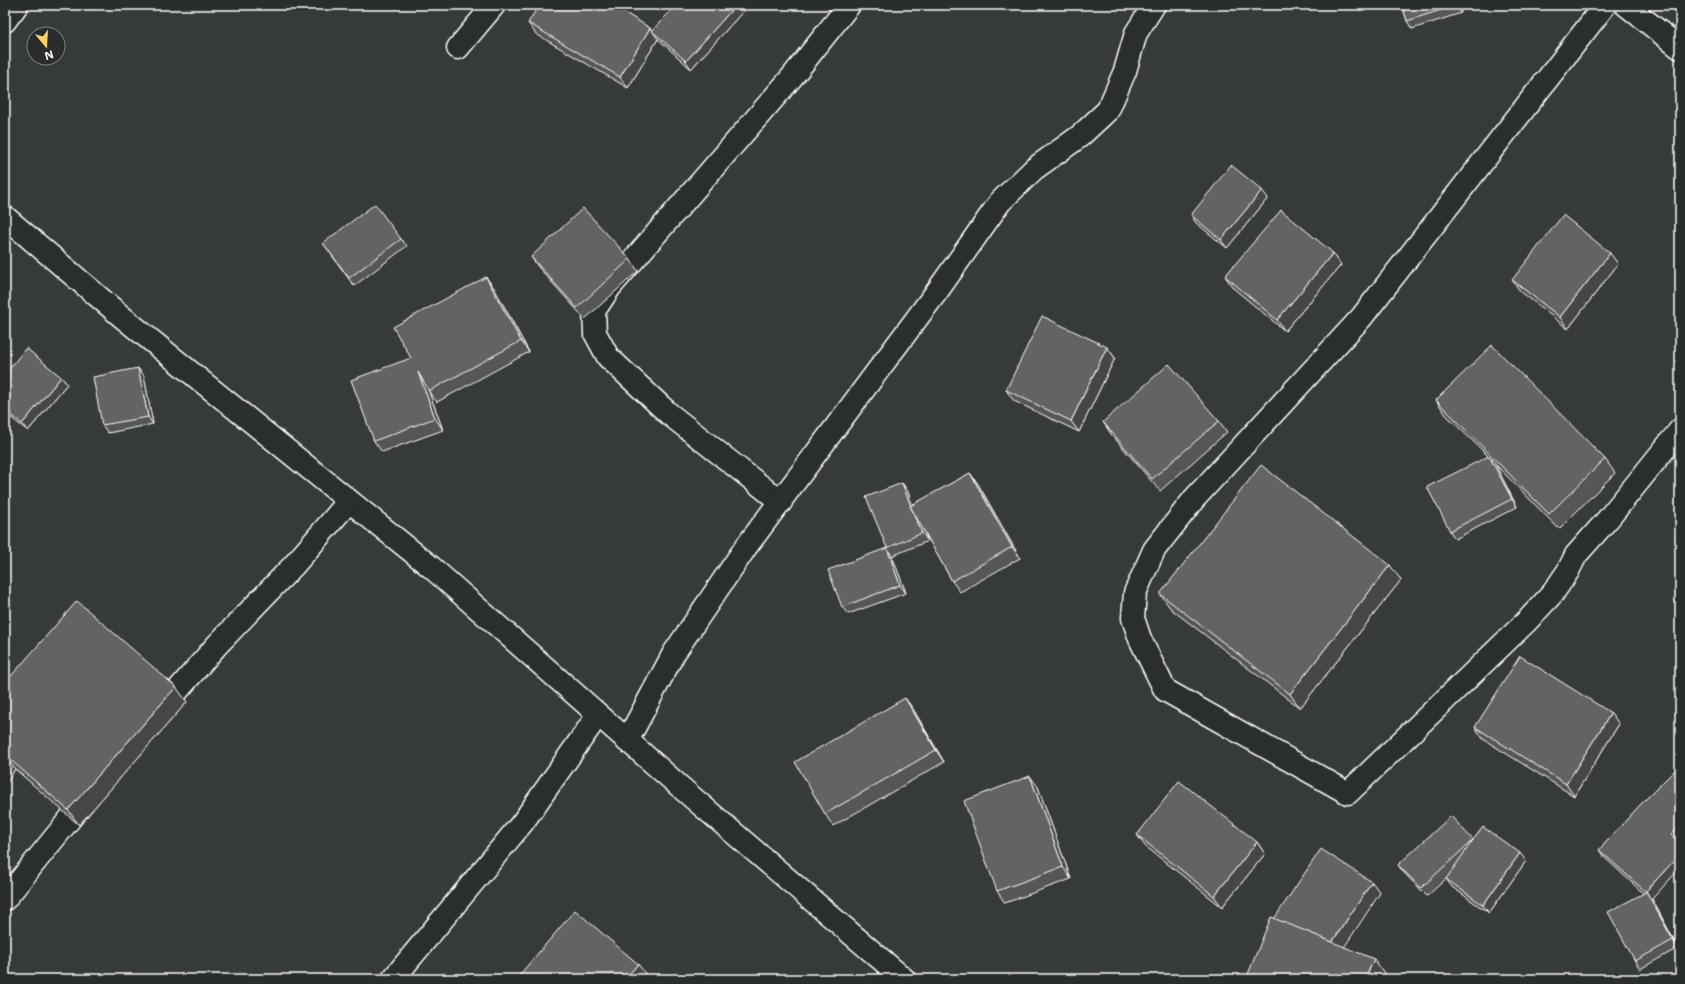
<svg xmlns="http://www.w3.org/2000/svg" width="1685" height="984" font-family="'Shantell Sans',sans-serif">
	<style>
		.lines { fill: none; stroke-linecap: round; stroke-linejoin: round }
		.minor-casing { stroke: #fff; stroke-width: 25 }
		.minor { stroke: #2a2d2e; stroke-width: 22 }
		.wall { fill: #555657; stroke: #fff }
		.shaded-wall { fill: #454647; stroke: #fff }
		.building { fill: #636465; stroke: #fff }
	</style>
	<rect width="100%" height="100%" fill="#373a3b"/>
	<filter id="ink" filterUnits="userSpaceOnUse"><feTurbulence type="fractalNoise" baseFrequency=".025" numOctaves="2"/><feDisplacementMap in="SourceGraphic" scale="8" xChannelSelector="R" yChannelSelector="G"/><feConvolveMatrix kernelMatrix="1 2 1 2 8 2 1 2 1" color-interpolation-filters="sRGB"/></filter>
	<g filter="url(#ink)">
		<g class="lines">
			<g class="minor-casing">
				<g id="minor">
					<path d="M1605,5L1361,318L1194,499L1154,550L1135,593L1133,618L1140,639L1165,690L1348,793L1527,621L1553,593L1568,571L1576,555L1608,519L1680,430"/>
					<path d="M1626,5L1680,48"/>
					<path d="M5,21L17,5"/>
					<path d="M458,48L494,5"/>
					<path d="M5,217L121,316L431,567L686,792L904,979"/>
					<path d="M781,502L668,413L608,357L595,333L594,311L610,287L792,77L849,5"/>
					<path d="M158,713L217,645L294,565L349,501"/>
					<path d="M627,741L674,653L746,547L938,290L1000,202L1034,169L1080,136L1108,110L1125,71L1136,33L1154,5"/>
					<path d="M5,899L90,794"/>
					<path d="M393,979L523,822L598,715"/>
				</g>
			</g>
			<use href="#minor" class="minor"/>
		</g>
		<g class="wall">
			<path d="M676,5H747L748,6L691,69L658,39L628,88L536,34L528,23L650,28L652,31Z"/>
			<path d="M1402,5H1459L1461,13L1412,29L1407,21Z"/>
			<path d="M1268,198L1227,248L1196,223L1191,215Z"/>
			<path d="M401,239L407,246L354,286L323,243Z"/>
			<path d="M1333,253L1341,265L1285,331L1233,288L1225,276Z"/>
			<path d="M531,257L630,259L638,271L585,319L539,268Z"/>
			<path d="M1618,264L1568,329L1520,291L1512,280Z"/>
			<path d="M486,277L494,288L529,352L437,402L429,392L443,430L382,452L374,441Z"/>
			<path d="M1107,347L1115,358L1079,432L1014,401L1006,390Z"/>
			<path d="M5,374L61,377L67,384L28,431L5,413Z"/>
			<path d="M144,376L153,424L108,433L102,425Z"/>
			<path d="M1436,400L1605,459L1615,473L1559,529L1494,463L1517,507L1455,539L1450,531L1488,456L1446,415Z"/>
			<path d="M1219,421L1227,432L1160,491L1111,434L1103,422Z"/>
			<path d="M970,473L978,484L1020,558L960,592L952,581L923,529L928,541L892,556L906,593L848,614L842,607L887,548L902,483L907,490L913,505Z"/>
			<path d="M1401,580L1300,708L1171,609L1160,594Z"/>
			<path d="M5,683L187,702L79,825L15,769L5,786Z"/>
			<path d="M905,698L913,709L944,762L833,826L825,814Z"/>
			<path d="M1619,724L1574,796L1483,739L1475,727Z"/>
			<path d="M1680,765V839L1678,841L1652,899L1678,948L1640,969L1635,961L1643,893L1605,858L1599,850Z"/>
			<path d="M1038,787L1071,879L1005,903L997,891Z"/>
			<path d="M1137,835L1257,842L1265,854L1222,907L1145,846Z"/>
			<path d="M1473,840L1526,861L1489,913L1452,887L1446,879L1447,878L1427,896L1404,873L1398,865Z"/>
		</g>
		<g class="shaded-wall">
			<path d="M736,5H747L748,6L691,69L686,61Z"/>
			<path d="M1456,5H1459L1461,13Z"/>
			<path d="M650,28L658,39L628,88L620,77Z"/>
			<path d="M1262,190L1268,198L1227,248L1221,240Z"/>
			<path d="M1333,253L1341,265L1285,331L1277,320Z"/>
			<path d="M1610,253L1618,264L1568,329L1560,317Z"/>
			<path d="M486,277L494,288L529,352L521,341Z"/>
			<path d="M1107,347L1115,358L1079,432L1071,421Z"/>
			<path d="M138,368L144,376L153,424L148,417Z"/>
			<path d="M418,372L426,384L443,430L435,418Z"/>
			<path d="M61,377L67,384L28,431L22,424Z"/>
			<path d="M1489,456L1495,463L1517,507L1512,499Z"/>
			<path d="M970,473L978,484L1020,558L1012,547Z"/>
			<path d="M902,483L907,490L928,541L922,533Z"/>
			<path d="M887,548L892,556L906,593L900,585Z"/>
			<path d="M1390,565L1401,580L1300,708L1290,694Z"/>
			<path d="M176,687L187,702L79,825L68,810Z"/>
			<path d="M905,698L913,709L944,762L936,750Z"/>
			<path d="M1611,713L1619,724L1574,796L1566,784Z"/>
			<path d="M9,761L15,769L5,786V769Z"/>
			<path d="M1030,776L1038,787L1071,879L1063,867Z"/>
			<path d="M1257,842L1265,854L1222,907L1214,896Z"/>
			<path d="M1520,853L1526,861L1489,913L1483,905Z"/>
			<path d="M1680,854V868L1652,899L1678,948L1673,940L1646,891Z"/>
			<path d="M1372,882L1380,893L1339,955L1331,944Z"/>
			<path d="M1374,959L1384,973L1382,979H1365Z"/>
			<path d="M638,964L646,975L643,979H625Z"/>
		</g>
		<g class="building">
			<path d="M539,5H612L650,28L620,77L528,23Z"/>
			<path d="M676,5H736L686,61L652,31Z"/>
			<path d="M1402,5H1456L1407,21Z"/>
			<path d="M1231,165L1262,190L1221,240L1191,215Z"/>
			<path d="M375,204L401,239L349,278L323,243Z"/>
			<path d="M583,208L630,259L577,308L531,257Z"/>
			<path d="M1281,210L1333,253L1277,320L1225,276Z"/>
			<path d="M1563,215L1610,253L1560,317L1512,280Z"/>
			<path d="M486,277L521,341L429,391L418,372L435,418L374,441L351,380L411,358L393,327Z"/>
			<path d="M1042,316L1107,347L1071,421L1006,390Z"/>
			<path d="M1492,345L1605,459L1549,514L1436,400Z"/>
			<path d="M26,348L61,377L22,424L5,409V374Z"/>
			<path d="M1169,364L1219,421L1152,479L1103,422Z"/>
			<path d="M138,368L148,417L102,425L93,377Z"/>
			<path d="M1489,456L1512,499L1450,531L1427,487Z"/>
			<path d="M1261,465L1390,565L1290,694L1160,594Z"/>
			<path d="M970,473L1012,547L952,581L910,506Z"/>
			<path d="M902,483L911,506H910L914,514L922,533L887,548L866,497Z"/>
			<path d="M887,548L900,585L842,607L828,570Z"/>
			<path d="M77,601L176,687L68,810L5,755V683Z"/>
			<path d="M1520,656L1611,713L1566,784L1475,727Z"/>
			<path d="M905,698L936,750L825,814L795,762Z"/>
			<path d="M5,758L9,761L5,769Z"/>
			<path d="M1680,765V826L1671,835L1680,843V854L1646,891L1673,940L1635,961L1608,912L1646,892L1599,850L1639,806Z"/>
			<path d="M1030,776L1063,867L997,891L964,801Z"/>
			<path d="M1179,781L1257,842L1214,896L1137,835Z"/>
			<path d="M1451,816L1473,840L1483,827L1520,853L1483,905L1446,879L1473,840L1421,888L1398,865Z"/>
			<path d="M1321,849L1372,882L1332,942L1274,919Z"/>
			<path d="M575,910L638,964L625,979H516Z"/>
			<path d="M1271,917L1374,959L1365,979H1246Z"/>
		</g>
	</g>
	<rect width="1685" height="984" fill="none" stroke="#2a2d2e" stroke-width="20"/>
	<rect x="10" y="10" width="1665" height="964" fill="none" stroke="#fff" stroke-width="1.5" filter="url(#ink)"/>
	<g transform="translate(46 46) rotate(162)"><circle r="19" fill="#2a2d2e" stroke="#7f8182"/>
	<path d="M0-3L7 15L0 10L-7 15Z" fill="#ffd166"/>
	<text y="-6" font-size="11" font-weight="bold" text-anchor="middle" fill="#ffffff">N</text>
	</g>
</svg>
